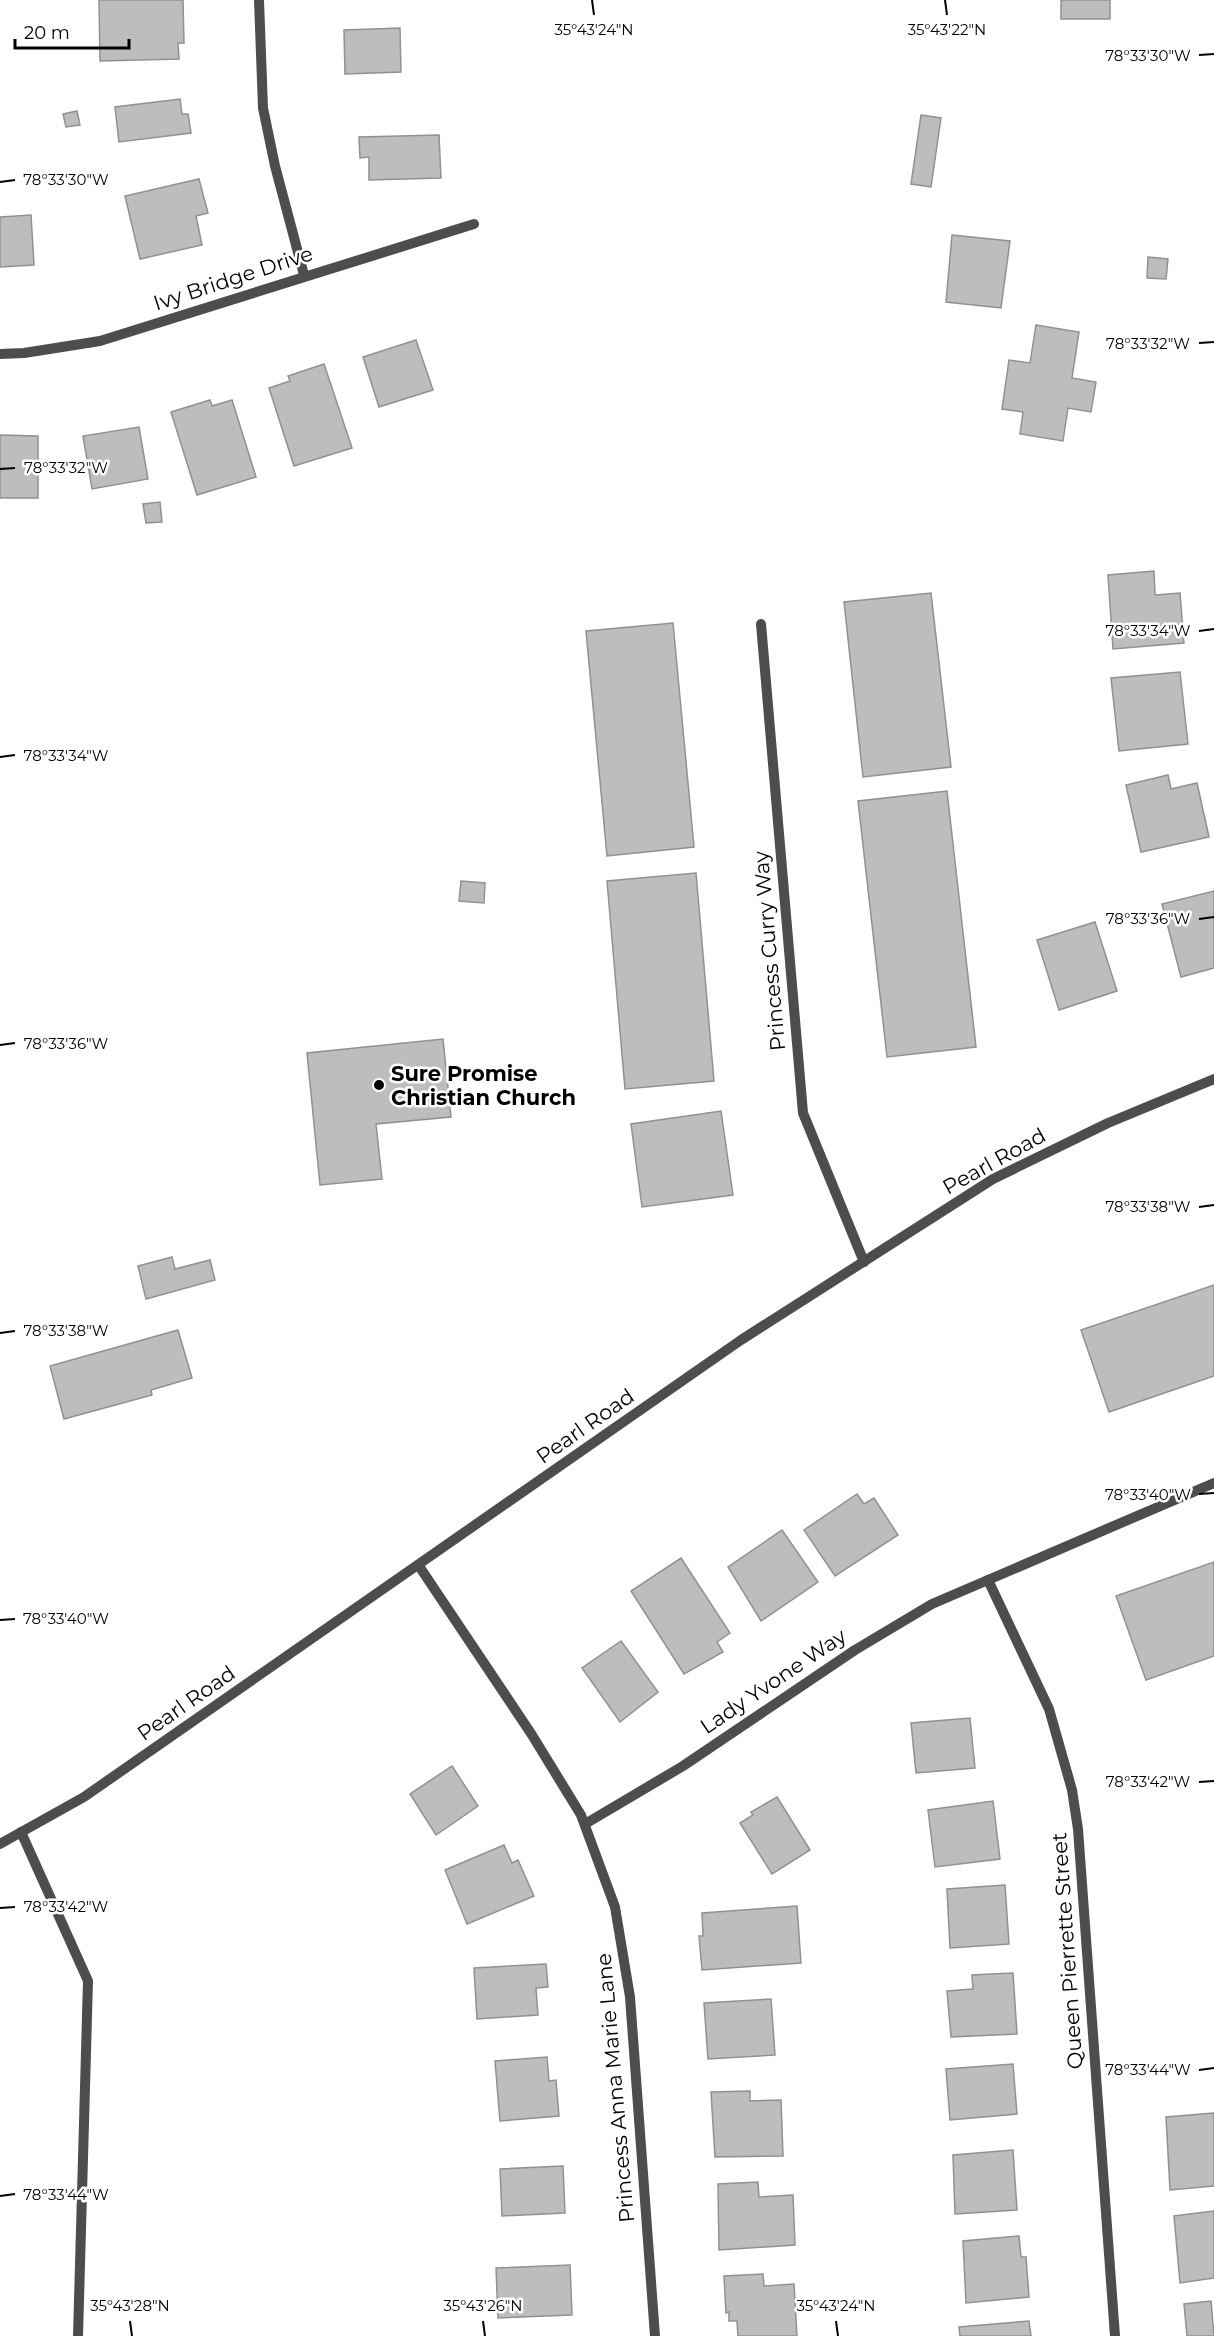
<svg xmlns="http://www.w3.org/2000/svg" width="1214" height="2336" font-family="Montserrat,sans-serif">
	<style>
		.building { fill: #bdbdbd; stroke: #919191; stroke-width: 1.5 }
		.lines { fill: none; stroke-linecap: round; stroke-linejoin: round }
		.minor { stroke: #4d4d4d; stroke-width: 10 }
		.ticks { fill: none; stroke: #000; stroke-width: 2 }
		.poi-dot { fill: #000; stroke: #fff; stroke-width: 2 }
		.labels { text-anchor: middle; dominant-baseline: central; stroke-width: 5; stroke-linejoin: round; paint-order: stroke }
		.street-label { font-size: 21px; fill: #000; stroke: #fff }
		.poi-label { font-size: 21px; font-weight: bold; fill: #000; stroke: #fff; text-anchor: start }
		.ticks-label { font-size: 15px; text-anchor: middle; fill: #000; stroke: #fff; stroke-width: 5; stroke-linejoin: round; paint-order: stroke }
	</style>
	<rect width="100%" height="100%" fill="#fff"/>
	<g class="building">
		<path d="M99,0H183L184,43H178L179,59L100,61Z"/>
		<rect x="1061" y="0" width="49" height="19"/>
		<path d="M400,28L401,72L345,74L344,30Z"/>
		<path d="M180,99L182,114H188L191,133L119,142L115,107Z"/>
		<path d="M77,111L80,125L66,127L63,114Z"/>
		<path d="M921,115L941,118L931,187L911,184Z"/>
		<path d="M439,135L441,178L369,180V157L360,158L359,137Z"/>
		<path d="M199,179L208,213L196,216L202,245L140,259L125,196Z"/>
		<path d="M31,215L34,265L0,267V217Z"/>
		<path d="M952,235L1010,241L1001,308L946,302Z"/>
		<path d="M1148,257L1168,259L1166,279L1147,278Z"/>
		<path d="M1036,325L1079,332L1072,378L1096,382L1091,412L1068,408L1063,441L1020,434L1023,412L1002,409L1009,360L1030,363Z"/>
		<path d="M416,340L433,390L379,407L363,357Z"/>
		<path d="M324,364L352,448L294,466L269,388L290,381L288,376Z"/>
		<path d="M210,400L212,406L232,400L256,477L197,495L171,412Z"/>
		<path d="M139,427L148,479L92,489L83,436Z"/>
		<path d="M0,435L38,436V498H0Z"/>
		<path d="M160,502L162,522L146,523L143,504Z"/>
		<path d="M1154,571L1155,595L1180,593L1184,643L1113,649L1108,575Z"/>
		<path d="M931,593L951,767L863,777L844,602Z"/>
		<path d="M673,623L694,847L607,856L586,631Z"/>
		<path d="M1180,672L1188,744L1119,751L1111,678Z"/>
		<path d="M1168,775L1171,789L1197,783L1209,837L1141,852L1126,785Z"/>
		<path d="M947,791L976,1047L887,1057L858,801Z"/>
		<path d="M696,873L714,1081L625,1089L607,881Z"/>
		<path d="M461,881L485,883L484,903L459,901Z"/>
		<path d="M1214,891V968L1181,977L1162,904Z"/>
		<path d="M1095,922L1117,991L1059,1010L1037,940Z"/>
		<path d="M443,1039L451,1117L376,1124L382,1179L320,1185L307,1053Z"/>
		<path d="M721,1111L733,1195L642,1207L631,1124Z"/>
		<path d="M172,1257L175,1269L210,1260L215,1280L146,1299L138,1266Z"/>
		<path d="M1214,1285V1376L1109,1412L1081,1330Z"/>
		<path d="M178,1330L192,1378L151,1390L152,1395L64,1419L50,1366Z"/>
		<path d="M857,1494L864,1504L874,1498L898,1535L835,1576L804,1530Z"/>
		<path d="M782,1530L818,1582L761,1621L728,1567Z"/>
		<path d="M681,1558L730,1633L717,1642L723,1652L684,1674L631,1591Z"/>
		<path d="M1214,1562V1656L1146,1680L1116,1596Z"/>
		<path d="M621,1641L658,1692L620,1722L582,1668Z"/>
		<path d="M970,1718L975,1768L916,1773L911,1723Z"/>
		<path d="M452,1766L478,1806L436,1835L410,1794Z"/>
		<path d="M777,1797L810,1850L772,1874L740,1823L753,1815L751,1812Z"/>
		<path d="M993,1801L1000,1859L935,1867L928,1810Z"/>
		<path d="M504,1845L512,1863L518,1860L534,1896L467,1924L445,1870Z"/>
		<path d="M1005,1885L1009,1944L950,1948L947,1889Z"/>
		<path d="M797,1906L801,1963L702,1970L699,1936H703L702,1913Z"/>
		<path d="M546,1964L548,1987L536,1988L538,2015L477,2019L474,1968Z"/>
		<path d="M1013,1973L1017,2034L951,2037L947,1991L973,1989L972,1975Z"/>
		<path d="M771,1999L775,2055L708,2059L704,2003Z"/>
		<path d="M547,2057L549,2081L556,2080L559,2116L500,2121L495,2061Z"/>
		<path d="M1013,2064L1017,2114L950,2120L946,2069Z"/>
		<path d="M750,2091V2101L781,2100L783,2156L715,2157L711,2092Z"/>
		<path d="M1214,2113V2186L1170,2190L1166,2117Z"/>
		<path d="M1013,2150L1017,2210L955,2214L953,2155Z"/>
		<path d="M563,2166L565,2213L502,2216L500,2169Z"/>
		<path d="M758,2182L759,2197L793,2195L795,2245L719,2250L718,2184Z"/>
		<path d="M1214,2211V2278L1180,2283L1174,2216Z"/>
		<path d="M1019,2236L1021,2257H1026L1029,2297L966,2303L963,2241Z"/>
		<path d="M570,2265L572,2315L498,2318L496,2268Z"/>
		<path d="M763,2274L764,2286L794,2284L797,2336H738L737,2321H729V2312L726,2313L724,2276Z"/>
		<path d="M1211,2301L1214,2336H1187L1184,2304Z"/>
		<path d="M1029,2321L1031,2336H960L959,2327Z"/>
	</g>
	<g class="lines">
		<g class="minor">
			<path d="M259,0L263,108L275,166L304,275"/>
			<path d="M0,354L24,353L100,341L474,224"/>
			<path d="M761,624L803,1113L864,1262"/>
			<path d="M419,1566L532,1735L581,1815L615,1907L630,1997L655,2336"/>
			<path d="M988,1580L1049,1709L1072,1790L1078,1829L1115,2336"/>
			<path d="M585,1824L683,1766L855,1650L932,1604L1214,1483"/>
			<path d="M21,1832L88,1981L78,2336"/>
			<path d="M0,1844L84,1797L741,1340L993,1179L1108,1123L1214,1079"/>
		</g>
	</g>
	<path class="ticks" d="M592,0L594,15M945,0L947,15M1199,55L1214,54M0,182L15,180M1199,343L1214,342M0,469L15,468M1199,631L1214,629M0,757L15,755M1199,919L1214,917M0,1045L15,1043M1199,1207L1214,1205M0,1333L15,1331M1199,1494L1214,1493M0,1620L15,1619M1199,1782L1214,1781M0,1908L15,1907M1199,2070L1214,2068M0,2196L15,2194M130,2321L132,2336M483,2321L485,2336M836,2321L838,2336"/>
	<circle class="poi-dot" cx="379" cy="1085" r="6"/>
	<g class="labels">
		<g class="street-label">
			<text transform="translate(233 278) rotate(-18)">Ivy Bridge Drive</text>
			<text transform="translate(769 951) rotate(-95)">Princess Curry Way</text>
			<text transform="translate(994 1161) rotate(-29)">Pearl Road</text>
			<text transform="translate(585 1426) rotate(-35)">Pearl Road</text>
			<text transform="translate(773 1681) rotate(-34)">Lady Yvone Way</text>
			<text transform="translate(186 1703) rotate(-35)">Pearl Road</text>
			<text transform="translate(1067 1951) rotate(-94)">Queen Pierrette Street</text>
			<text transform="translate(615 2088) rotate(-95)">Princess Anna Marie Lane</text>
		</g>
		<g class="poi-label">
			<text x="391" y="1073">Sure Promise<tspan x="391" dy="24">Christian Church</tspan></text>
		</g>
	</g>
	<g class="ticks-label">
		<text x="594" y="35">35°43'24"N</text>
		<text x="947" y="35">35°43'22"N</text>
		<text x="1148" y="61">78°33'30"W</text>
		<text x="66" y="185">78°33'30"W</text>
		<text x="1148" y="349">78°33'32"W</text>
		<text x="66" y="473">78°33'32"W</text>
		<text x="1148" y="636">78°33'34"W</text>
		<text x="66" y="761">78°33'34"W</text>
		<text x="1148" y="924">78°33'36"W</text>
		<text x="66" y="1049">78°33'36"W</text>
		<text x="1148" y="1212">78°33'38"W</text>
		<text x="66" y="1336">78°33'38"W</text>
		<text x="1148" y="1500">78°33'40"W</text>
		<text x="66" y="1624">78°33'40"W</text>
		<text x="1148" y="1787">78°33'42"W</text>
		<text x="66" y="1912">78°33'42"W</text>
		<text x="1148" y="2075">78°33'44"W</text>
		<text x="66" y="2200">78°33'44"W</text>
		<text x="130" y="2311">35°43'28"N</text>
		<text x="483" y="2311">35°43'26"N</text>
		<text x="836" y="2311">35°43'24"N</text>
	</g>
	<path d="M15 39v9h114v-9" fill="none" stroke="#000000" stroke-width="3"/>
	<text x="24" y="39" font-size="18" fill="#000000" stroke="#ffffff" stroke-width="4.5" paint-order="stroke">20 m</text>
</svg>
